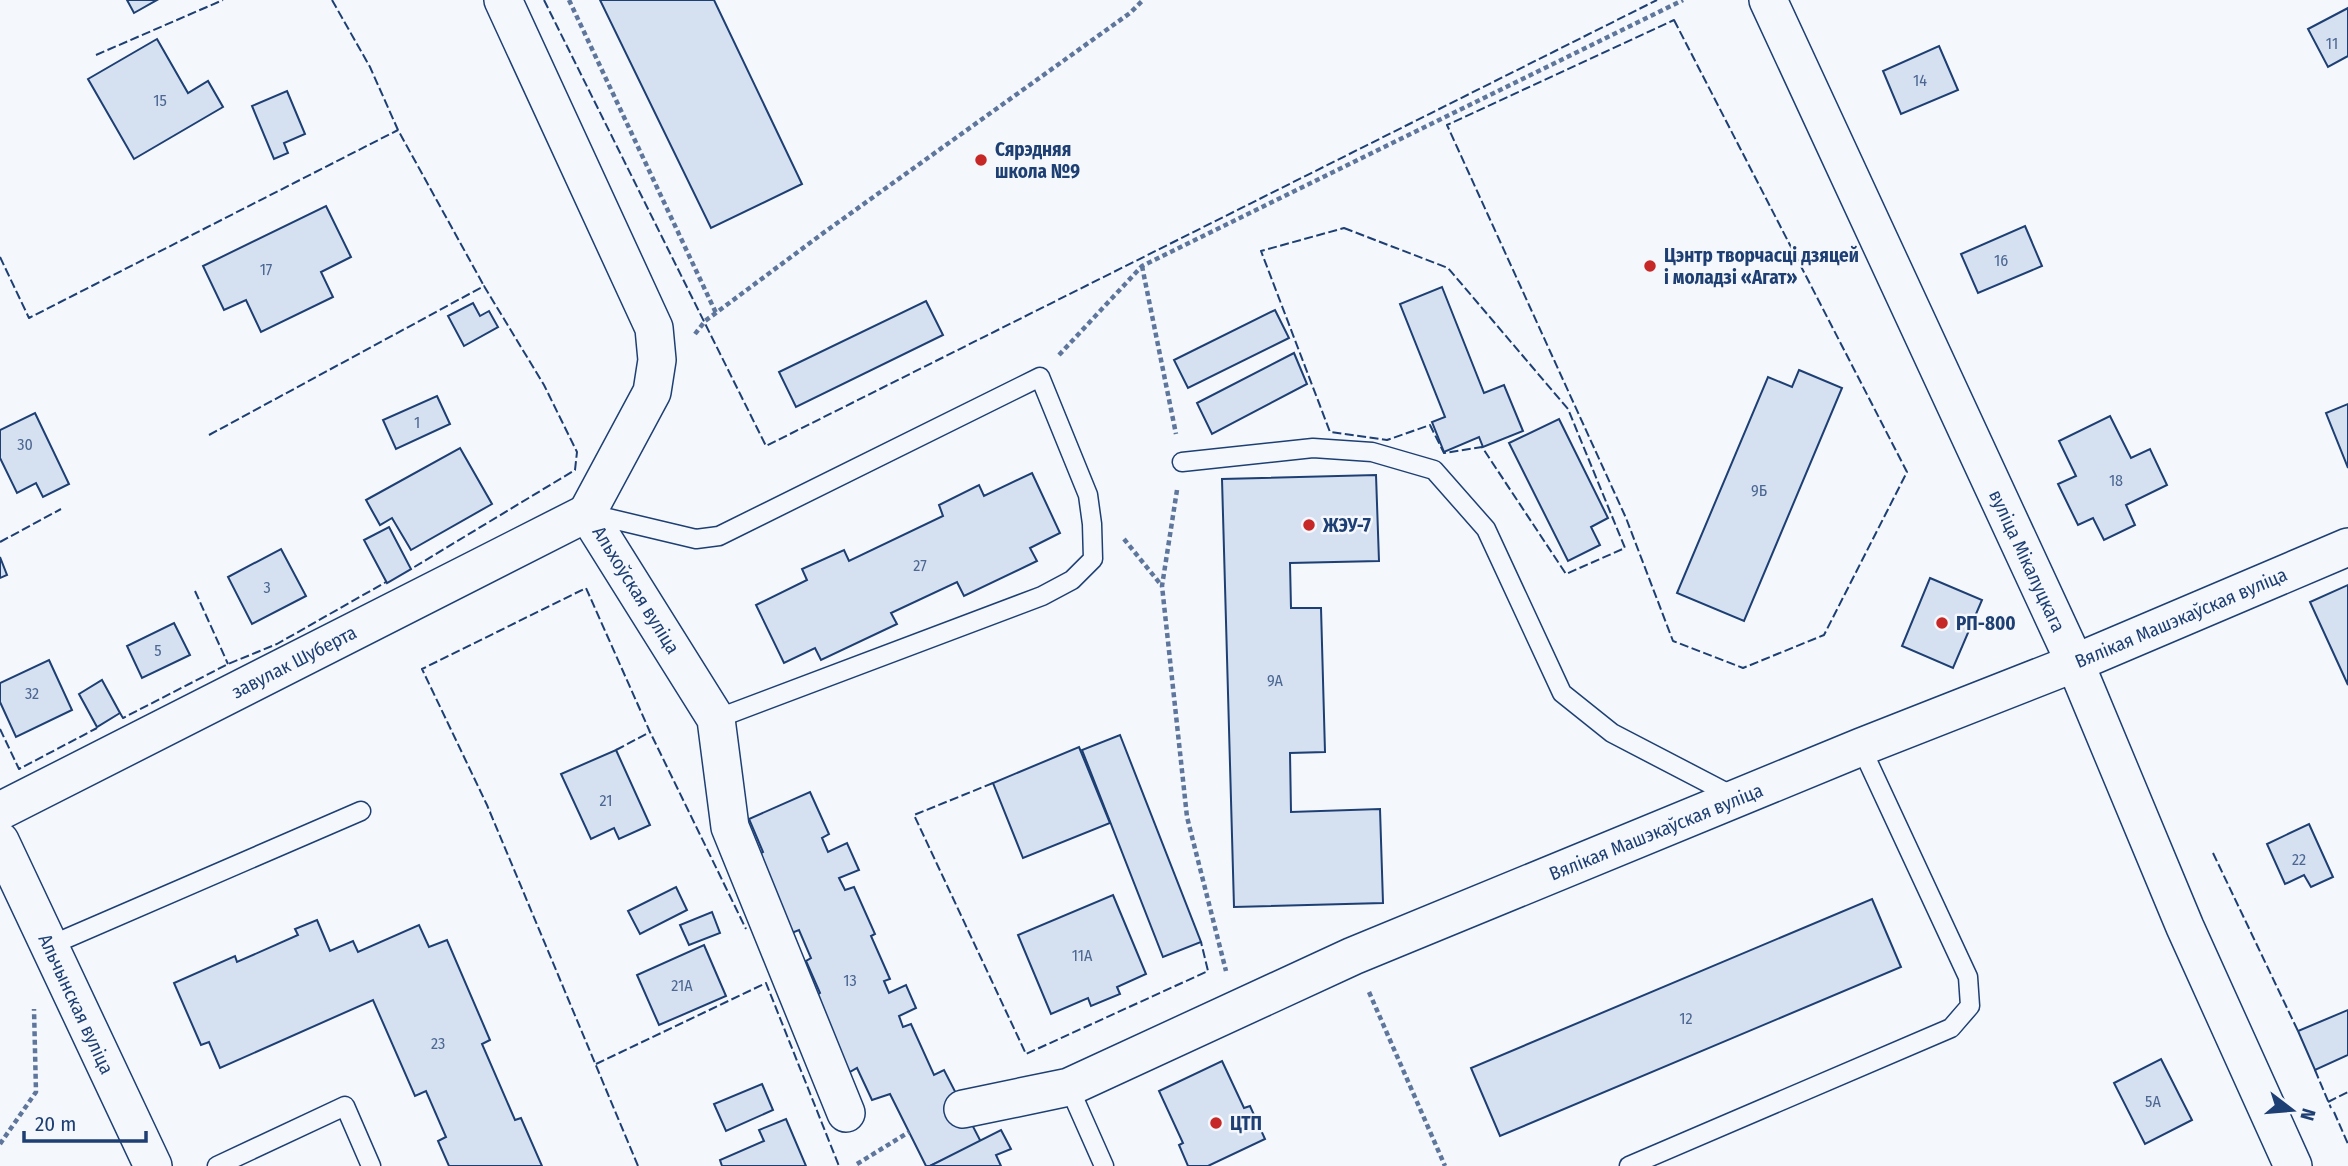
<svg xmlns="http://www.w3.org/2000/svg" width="2348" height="1166" font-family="'Fira Sans Condensed',sans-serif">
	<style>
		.building { fill: #d5e0f0; stroke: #1d3f73; stroke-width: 2 }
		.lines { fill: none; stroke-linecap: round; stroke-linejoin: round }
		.service-casing { stroke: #1d3f73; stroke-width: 21 }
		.minor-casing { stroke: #1d3f73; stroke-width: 40 }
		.path { stroke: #5e769c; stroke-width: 4.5; stroke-dasharray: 5 3.5; stroke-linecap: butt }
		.service { stroke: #f4f7fb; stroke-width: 18 }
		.minor { stroke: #f4f7fb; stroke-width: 37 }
		.fence { stroke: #1d3f73; stroke-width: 2; stroke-dasharray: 9 3.5; stroke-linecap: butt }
		.poi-dot { fill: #c62828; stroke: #f4f7fb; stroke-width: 2.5 }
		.labels { text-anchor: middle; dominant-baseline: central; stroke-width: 5; stroke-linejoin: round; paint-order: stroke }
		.number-label { font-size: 16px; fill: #4b6792 }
		.poi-label { font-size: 19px; font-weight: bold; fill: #1d3f73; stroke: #f4f7fb; text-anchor: start }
		.street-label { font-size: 19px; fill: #1d3f73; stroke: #f4f7fb }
	</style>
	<rect width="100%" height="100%" fill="#f4f7fb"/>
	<g class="building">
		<path d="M127,0H157L134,13Z"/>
		<path d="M600,0H714L802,184L711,228Z"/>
		<path d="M2348,8V56L2328,67L2308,29Z"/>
		<path d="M157,39L188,93L208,81L223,107L134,159L88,79Z"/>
		<path d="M1939,46L1958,90L1901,114L1883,71Z"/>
		<path d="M287,91L305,134L284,143L288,153L274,159L252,106Z"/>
		<path d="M326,206L351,257L321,272L333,297L261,332L246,300L224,310L203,266Z"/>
		<path d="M2025,226L2042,266L1978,293L1961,254Z"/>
		<path d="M1442,287L1484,393L1504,385L1523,431L1483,447L1479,437L1444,452L1432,422L1445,417L1400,304Z"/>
		<path d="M926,301L943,335L796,407L779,372Z"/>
		<path d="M473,303L480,316L489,311L498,327L464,346L448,316Z"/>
		<path d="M1275,310L1289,338L1188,388L1174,360Z"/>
		<path d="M1294,353L1307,384L1212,434L1197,403Z"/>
		<path d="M1799,370L1842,388L1744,621L1677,593L1768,377L1792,387Z"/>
		<path d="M437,396L450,424L396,449L383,420Z"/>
		<path d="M2348,404V468L2326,413Z"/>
		<path d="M35,413L69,484L43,497L36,483L17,493L0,458V430Z"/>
		<path d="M2110,416L2131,458L2150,449L2167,485L2126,505L2135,525L2104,540L2093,518L2078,525L2058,484L2076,476L2059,441Z"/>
		<path d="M1559,419L1608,518L1591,527L1600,545L1568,561L1509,443Z"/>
		<path d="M460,448L492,504L411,550L392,518L380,525L366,500Z"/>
		<path d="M1032,473L1060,533L1030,548L1037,561L964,596L957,582L891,613L897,624L821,660L815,648L784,663L756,605L807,580L802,569L844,550L849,561L943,516L939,505L979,485L984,496Z"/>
		<path d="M1376,475L1379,561L1290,563L1291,608H1321L1325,752L1290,753L1291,812L1380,809L1383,903L1234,907L1222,479Z"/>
		<path d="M389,527L411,569L387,583L364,540Z"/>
		<path d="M281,549L306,596L252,624L228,577Z"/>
		<path d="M0,557L7,575L0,578Z"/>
		<path d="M1930,578L1982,600L1953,668L1902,646Z"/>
		<path d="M2348,585V685L2310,602Z"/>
		<path d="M174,623L190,655L142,678L127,646Z"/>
		<path d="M49,660L72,710L16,737L0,702V683Z"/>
		<path d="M102,680L120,713L97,727L79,694Z"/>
		<path d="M1120,735L1201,942L1163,957L1082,750Z"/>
		<path d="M1079,747L1110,823L1023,858L993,783Z"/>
		<path d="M616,750L650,825L619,839L614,828L591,839L561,774Z"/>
		<path d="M810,792L829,834L822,838L828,852L847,843L859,870L839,878L845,890L854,887L875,934L871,936L890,979L884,981L889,993L906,985L916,1008L899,1016L903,1027L911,1024L934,1075L944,1070L981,1142L930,1166H926L890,1094L872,1100L857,1068L848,1073L814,997L820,993L806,961L811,958L799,930L789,934L754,856L763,852L749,819Z"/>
		<path d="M2309,824L2333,877L2311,887L2304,875L2285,884L2267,844Z"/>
		<path d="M676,887L687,910L640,934L628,911Z"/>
		<path d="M1113,895L1146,974L1117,987L1120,994L1091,1006L1088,998L1051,1014L1018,935Z"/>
		<path d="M1872,899L1901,967L1500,1136L1471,1068Z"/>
		<path d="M712,912L720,933L689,945L680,925Z"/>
		<path d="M317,920L330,951L353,941L358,952L419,925L429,947L447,940L490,1040L482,1044L515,1120L521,1118L542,1166H449L438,1141L446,1137L426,1091L415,1096L373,1000L220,1068L209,1042L201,1045L174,983L235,956L237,962L298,935L295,929Z"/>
		<path d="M704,945L726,996L659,1025L637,975Z"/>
		<path d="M2348,1010V1055L2315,1070L2298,1031Z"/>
		<path d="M2161,1059L2192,1120L2145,1144L2114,1083Z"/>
		<path d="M1222,1061L1244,1108L1250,1106L1265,1139L1208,1166H1188L1179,1145L1183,1143L1159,1091Z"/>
		<path d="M762,1084L773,1110L726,1131L714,1104Z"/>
		<path d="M786,1119L806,1166H722L720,1160L764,1141L759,1130Z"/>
		<path d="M1001,1130L1011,1149L996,1155L1001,1166H930Z"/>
	</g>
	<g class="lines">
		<g class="service-casing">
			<g id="service">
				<path d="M1182,462L1313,448L1372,452L1434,470L1486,529L1562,693L1612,733L1735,797"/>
				<path d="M591,514L696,539L719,536L1040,377L1088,495L1092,524L1093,559L1072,580L1042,596L716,719"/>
				<path d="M49,946L361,811"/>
				<path d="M1069,1087L1104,1166"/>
				<path d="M217,1166L345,1106L371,1166"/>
				<path d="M1629,1166L1951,1028L1970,1006L1968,977L1861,747"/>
			</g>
		</g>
		<g class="minor-casing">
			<g id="minor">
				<path d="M503,0L654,328L657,360L652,392L587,513"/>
				<path d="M1768,0L2075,663L2185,927L2293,1166"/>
				<path d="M587,513L716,719L730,827L846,1113"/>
				<path d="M0,811L587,513"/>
				<path d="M0,841L153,1166"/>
				<path d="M963,1109L1069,1087L1353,956L1861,747L2075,663L2348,547"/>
			</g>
		</g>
		<g class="path">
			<path d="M569,0L716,313"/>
			<path d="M1142,266L1176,434"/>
			<path d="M695,334L705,321L826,231L1130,13L1143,0"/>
			<path d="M1059,355L1142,266L1683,0"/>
			<path d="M1177,490L1162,586L1187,817L1226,971"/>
			<path d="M1124,539L1162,586"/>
			<path d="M1369,992L1445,1166"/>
			<path d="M0,1144L36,1092L34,1009"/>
			<path d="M857,1164L909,1132"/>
		</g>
		<use href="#service" class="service"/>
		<use href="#minor" class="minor"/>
		<g class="fence">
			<path d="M332,0L370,67L398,130L484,286"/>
			<path d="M544,0L766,446L1657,0"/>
			<path d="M1674,20L1907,472L1824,635L1743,668L1673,641L1626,518L1447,125Z"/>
			<path d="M96,55L223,0"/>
			<path d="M1344,228L1448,268L1568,409L1625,548L1566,574L1482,447L1444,453L1430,425L1387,440L1330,432L1261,251Z"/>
			<path d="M0,257L29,318L398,130"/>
			<path d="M209,435L484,286L544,385L577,452L575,470L411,569"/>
			<path d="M0,542L61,509"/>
			<path d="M195,591L228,664"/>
			<path d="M120,713L123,718L228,664L277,644L386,582"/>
			<path d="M0,729L19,769L97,728"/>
			<path d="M616,750L650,732"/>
			<path d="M993,783L914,815L1026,1054L1208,971L1201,942"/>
			<path d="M2213,853L2298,1031"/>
			<path d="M596,1064L766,983L839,1166"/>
			<path d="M2315,1070L2331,1108"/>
			<path d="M2328,1102L2348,1092"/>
			<path d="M2334,1112L2348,1144"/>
			<path d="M638,1166L487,805L422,669L586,588L650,732L746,929"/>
		</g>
	</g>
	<g class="poi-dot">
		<circle cx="981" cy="160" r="7"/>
		<circle cx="1650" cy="266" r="7"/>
		<circle cx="1309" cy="525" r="7"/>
		<circle cx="1942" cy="623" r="7"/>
		<circle cx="1216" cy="1123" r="7"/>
	</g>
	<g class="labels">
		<g class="number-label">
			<text x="2332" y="43">11</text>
			<text x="1920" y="80">14</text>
			<text x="160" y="100">15</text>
			<text x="2001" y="260">16</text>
			<text x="266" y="269">17</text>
			<text x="417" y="422">1</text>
			<text x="25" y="444">30</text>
			<text x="2116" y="480">18</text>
			<text x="1759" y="490">9Б</text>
			<text x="920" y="565">27</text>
			<text x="267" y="587">3</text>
			<text x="158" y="650">5</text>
			<text x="1275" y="680">9А</text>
			<text x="32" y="693">32</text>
			<text x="606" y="800">21</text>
			<text x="2299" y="859">22</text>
			<text x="1082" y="955">11А</text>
			<text x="850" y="980">13</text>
			<text x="682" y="985">21А</text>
			<text x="1686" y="1018">12</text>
			<text x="438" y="1043">23</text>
			<text x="2153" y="1101">5А</text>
		</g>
		<g class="poi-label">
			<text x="995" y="149">Сярэдняя<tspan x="995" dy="22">школа №9</tspan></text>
			<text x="1664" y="255">Цэнтр творчасці дзяцей<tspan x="1664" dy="22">і моладзі «Агат»</tspan></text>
			<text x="1323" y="525">ЖЭУ-7</text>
			<text x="1956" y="623">РП-800</text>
			<text x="1230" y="1123">ЦТП</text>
		</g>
		<g class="street-label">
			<text transform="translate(2027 561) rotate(65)">вуліца Мікалуцкага</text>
			<text transform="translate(636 590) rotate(58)">Альхоўская вуліца</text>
			<text transform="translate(2181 618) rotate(-23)">Вялікая Машэкаўская вуліца</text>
			<text transform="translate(294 662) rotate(-27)">завулак Шуберта</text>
			<text transform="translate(1656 832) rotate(-22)">Вялікая Машэкаўская вуліца</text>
			<text transform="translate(76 1004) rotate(65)">Альчынская вуліца</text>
		</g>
	</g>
	<g transform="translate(2292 1110) rotate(106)" stroke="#f4f7fb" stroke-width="5" paint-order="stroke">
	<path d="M0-5L12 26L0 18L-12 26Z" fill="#1d3f73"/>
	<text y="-10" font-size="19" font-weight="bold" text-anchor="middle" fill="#1d3f73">N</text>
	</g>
	<path d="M24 1131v10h122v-10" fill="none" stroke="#1d3f73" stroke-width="3.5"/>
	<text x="35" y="1131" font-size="21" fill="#1d3f73" stroke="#f4f7fb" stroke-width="5" paint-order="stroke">20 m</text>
</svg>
